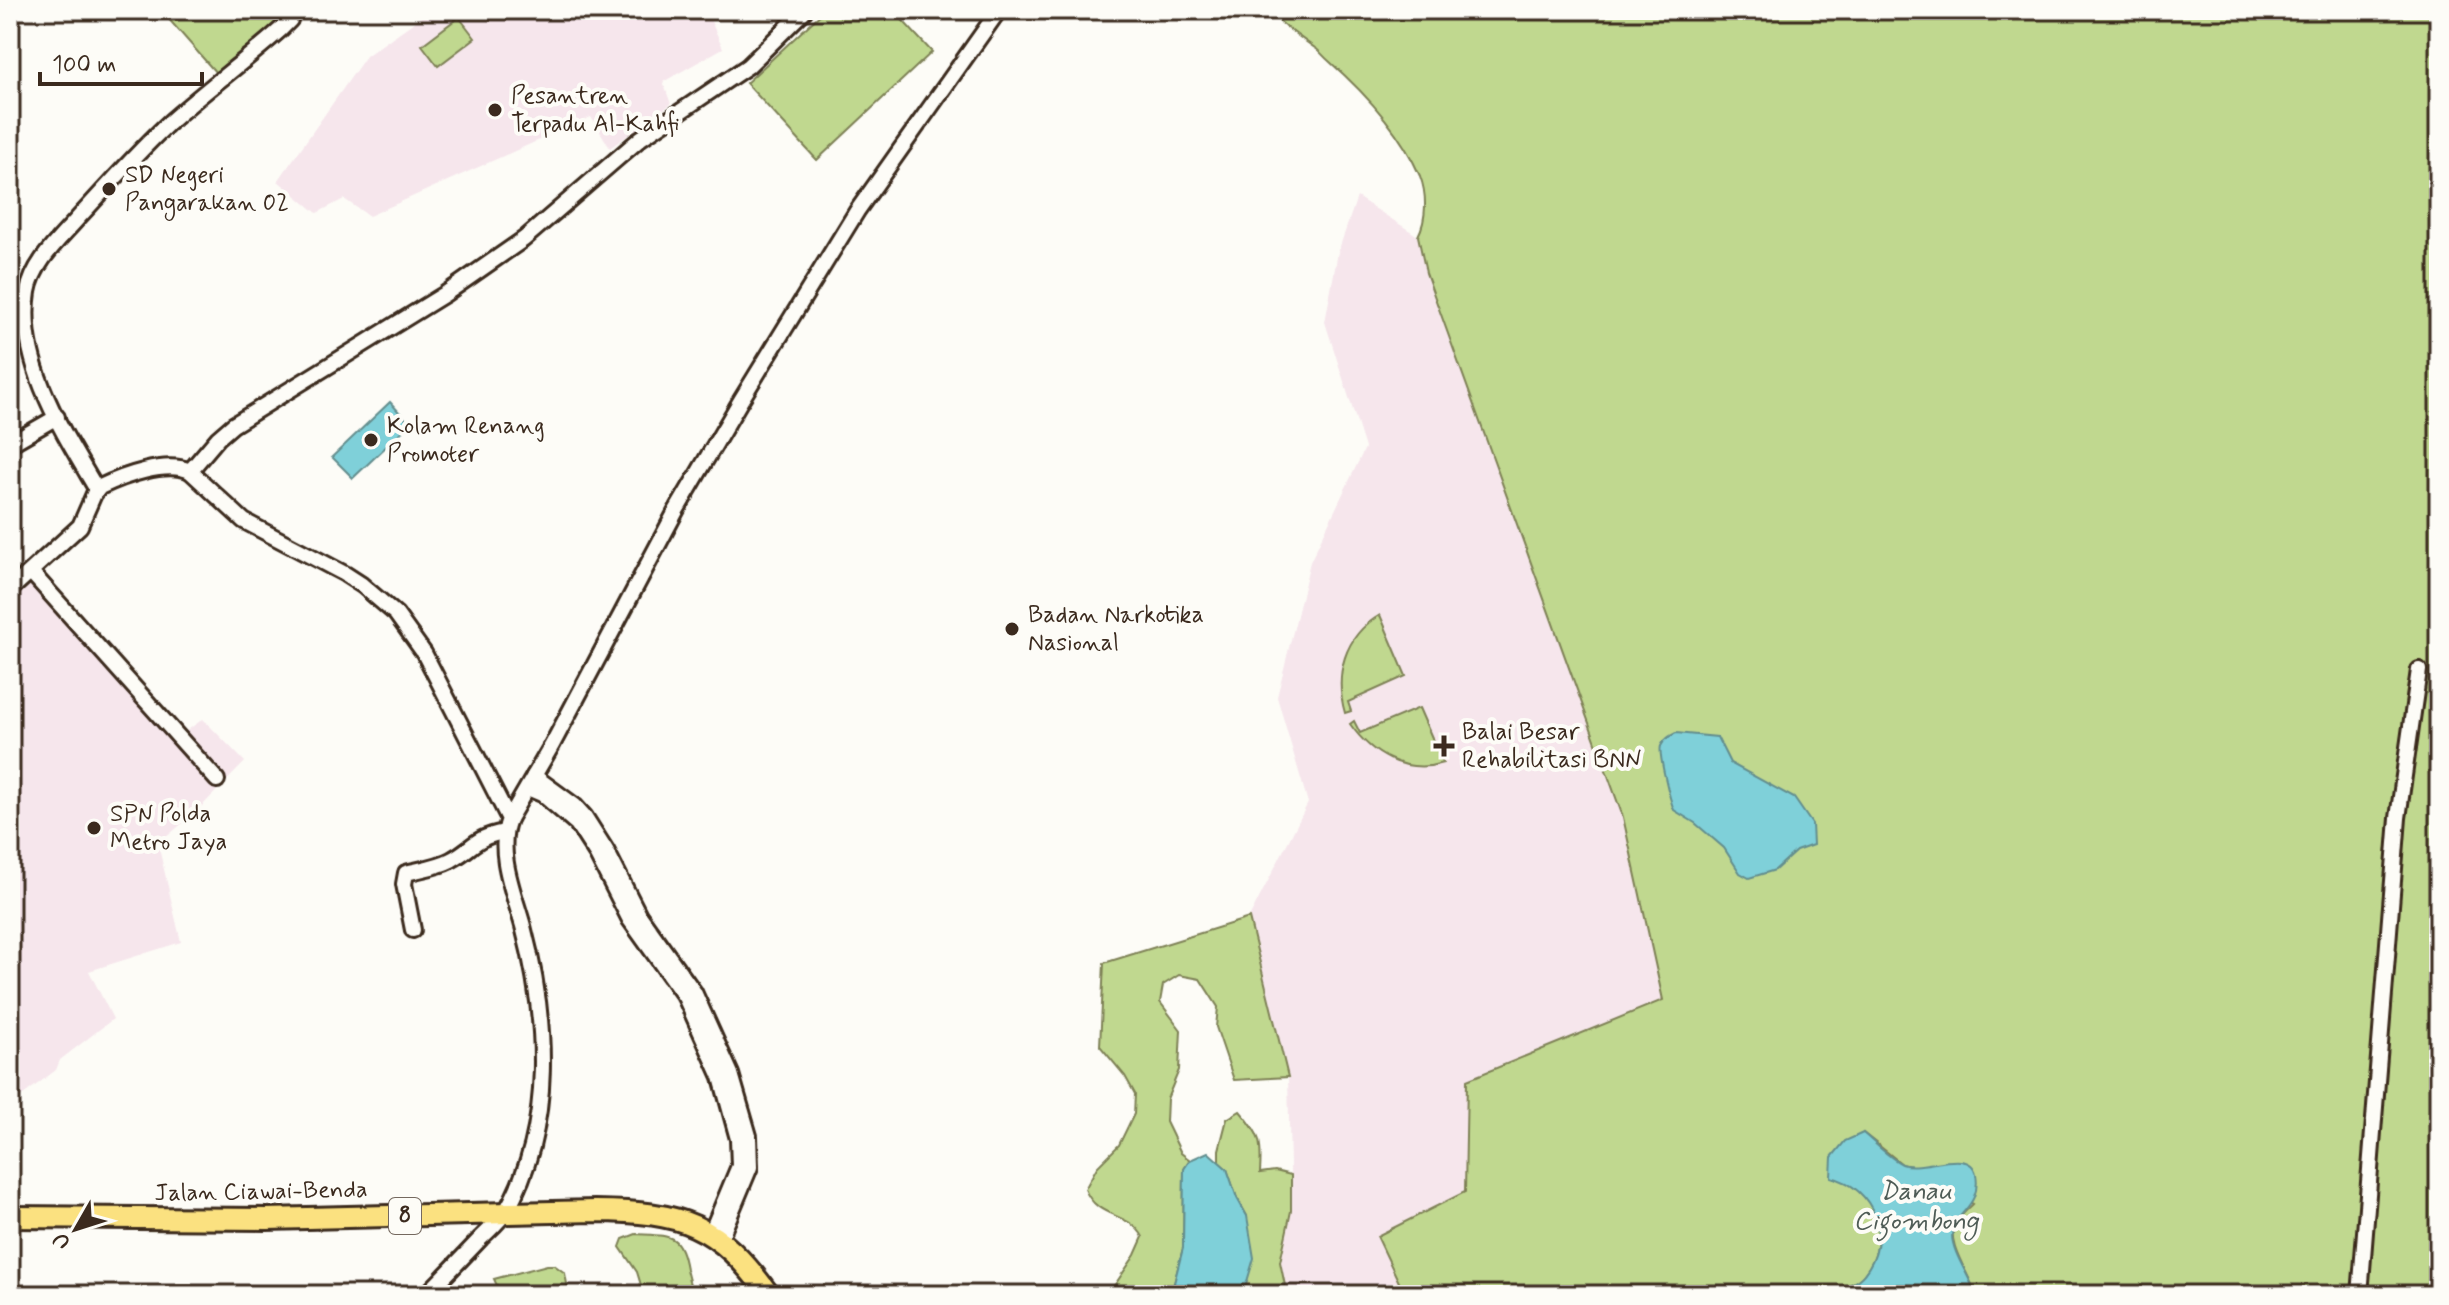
<svg xmlns="http://www.w3.org/2000/svg" width="2449" height="1305" font-family="Mynerve,sans-serif">
	<style>
		.built { fill: #f6e6ec }
		.green { fill: #c0d88f; stroke: #7e8156; stroke-width: 2 }
		.water { fill: #7fd0d9; stroke: #648e8e; stroke-width: 2 }
		.lines { fill: none; stroke-linecap: round; stroke-linejoin: round }
		.minor-casing { stroke: #3b2a1e; stroke-width: 20 }
		.highway-casing { stroke: #3b2a1e; stroke-width: 26 }
		.minor { stroke: #fdfcf7; stroke-width: 14 }
		.highway { stroke: #fbe180; stroke-width: 20 }
		.poi-dot { fill: #3b2a1e; stroke: #fdfcf7; stroke-width: 3 }
		.labels { text-anchor: middle; dominant-baseline: central; stroke-width: 8; stroke-linejoin: round; paint-order: stroke }
		.shield { fill: #fdfcf7; stroke: #75695f; stroke-width: 2 }
		.shield-label { font-size: 22px; font-weight: bold; fill: #3b2a1e }
		.poi-label { font-size: 24px; fill: #3b2a1e; stroke: #fdfcf7; text-anchor: start }
		.street-label { font-size: 24px; fill: #3b2a1e; stroke: #fdfcf7 }
		.water-label { font-size: 26px; font-style: italic; fill: #4f5c56; stroke: #fdfcf7 }
	</style>
	<rect width="100%" height="100%" fill="#fdfcf7"/>
	<filter id="ink" filterUnits="userSpaceOnUse"><feTurbulence type="fractalNoise" baseFrequency=".0125" numOctaves="2"/><feDisplacementMap in="SourceGraphic" scale="16" xChannelSelector="R" yChannelSelector="G"/><feConvolveMatrix kernelMatrix="1 2 1 2 8 2 1 2 1" color-interpolation-filters="sRGB"/></filter>
	<g filter="url(#ink)">
		<g class="built">
			<path d="M431,10H706L723,48L663,82L671,104L610,148L591,117L369,216L344,199L317,213L278,181L366,56Z"/>
			<path d="M1357,197L1418,236L1426,273L1623,817L1663,1000L1467,1080L1465,1192L1377,1236L1405,1295H1287L1280,1262L1291,1211L1288,1077L1249,918L1308,803L1277,697L1310,562L1365,448L1325,322L1338,252Z"/>
			<path d="M38,577L178,737L203,719L245,762L197,811L158,844L181,942L89,971L113,1019L60,1060L56,1070L10,1105V601Z"/>
		</g>
		<g class="green">
			<path d="M171,10H284L278,23L217,74L166,16Z"/>
			<path d="M825,10H893L932,52L817,160L746,83Z"/>
			<path d="M1267,10H2439V1295H1974L1975,1292C1969,1274 1945,1240 1955,1224C1959,1217 1967,1210 1973,1204L1911,1166L1902,1164L1863,1133L1833,1169L1832,1176C1874,1188 1893,1236 1865,1273C1857,1284 1844,1286 1834,1295H1405L1377,1236L1465,1192L1467,1080L1663,1000L1623,817L1426,273L1418,236C1427,219 1427,194 1420,176C1401,132 1364,92 1329,61C1324,57 1320,51 1315,48C1298,36 1282,25 1267,10Z"/>
			<path d="M459,17L475,38L438,66L422,45Z"/>
			<path d="M1380,615L1406,676L1348,702L1351,711L1345,713C1334,675 1344,636 1380,615Z"/>
			<path d="M1419,708L1443,763C1405,775 1371,754 1350,724L1354,721L1360,733Z"/>
			<path d="M1249,918L1288,1077L1234,1080L1216,1027L1218,1007L1200,979L1179,975L1163,985L1160,1002L1181,1030L1179,1070L1167,1099L1166,1122L1181,1153L1190,1160L1184,1169L1183,1248L1171,1295H1108L1135,1255L1143,1237C1129,1211 1097,1220 1085,1189L1097,1167L1119,1145L1134,1114L1135,1094L1125,1076L1100,1046L1104,963Z"/>
			<path d="M1240,1111C1261,1135 1262,1142 1260,1173L1275,1171L1291,1175V1211L1280,1262L1287,1295H1243L1247,1216L1237,1198L1227,1169L1219,1162V1150L1227,1119Z"/>
			<path d="M636,1234C671,1236 680,1233 686,1269C688,1278 691,1286 692,1295H644L637,1272L620,1247L623,1239Z"/>
			<path d="M547,1265H554L565,1273L569,1295H501L494,1279Z"/>
		</g>
		<g class="water">
			<path d="M390,402L410,424L353,478L332,457Z"/>
			<path d="M1676,733L1717,737L1730,763L1794,798L1812,824L1813,845L1796,851L1775,870L1749,878L1740,873L1724,848L1695,823L1674,810C1670,800 1658,753 1661,746C1664,739 1670,736 1676,733Z"/>
			<path d="M1863,1133C1875,1143 1889,1158 1902,1164C1921,1172 1971,1146 1976,1174C1982,1208 1952,1213 1952,1235C1952,1252 1969,1275 1975,1293L1974,1295H1834C1843,1286 1857,1284 1864,1274C1893,1238 1875,1188 1831,1177L1832,1157L1845,1141Z"/>
			<path d="M1208,1152L1227,1169L1237,1198L1247,1216L1254,1258L1243,1295H1171L1183,1248L1184,1169L1190,1160Z"/>
		</g>
		<g class="lines">
			<g class="minor-casing">
				<g id="minor">
					<path d="M10,444L57,417"/>
					<path d="M190,471L218,438L233,425L445,294L524,239L641,138L748,66L805,10"/>
					<path d="M97,490C63,432 17,362 28,292C33,262 60,239 79,217C110,184 139,150 172,120C207,89 245,61 280,30L290,20L292,10"/>
					<path d="M31,572L217,780"/>
					<path d="M10,590L80,526L94,494L100,487C123,476 166,460 190,471L244,521L345,574L362,585L396,614L424,653L509,819C496,852 514,893 523,926C547,1017 555,1126 506,1211C500,1221 490,1229 481,1238C463,1257 445,1276 426,1295"/>
					<path d="M534,776L575,806L585,817L606,850L639,915L694,992L731,1074L749,1136L750,1167L720,1239"/>
					<path d="M528,788L542,794L577,824L597,855L630,920L685,997L721,1077L738,1139L739,1166L711,1233"/>
					<path d="M509,819L552,745L676,511L741,400L857,211L999,10"/>
					<path d="M413,930L404,884L406,873C421,869 438,867 451,860C475,847 473,838 504,832"/>
					<path d="M2360,1295L2398,818L2419,670"/>
				</g>
			</g>
			<g class="highway-casing">
				<path id="highway" d="M10,1217L267,1219L595,1211C682,1212 717,1223 769,1295"/>
			</g>
			<use href="#minor" class="minor"/>
			<use href="#highway" class="highway"/>
		</g>
	</g>
	<g class="poi-dot">
		<circle cx="495" cy="110" r="8"/>
		<circle cx="109" cy="189" r="8"/>
		<circle cx="371" cy="440" r="8"/>
		<circle cx="1012" cy="629" r="8"/>
		<path d="M1440 734h8v8h8v8h-8v8h-8v-8h-8v-8h8z"/>
		<circle cx="94" cy="828" r="8"/>
	</g>
	<g class="labels">
		<rect class="shield" x="389" y="1198" width="32" height="36" rx="6"/>
		<g class="shield-label">
			<text x="405" y="1216">8</text>
		</g>
		<g class="poi-label">
			<text x="511" y="96">Pesantren<tspan x="511" dy="28">Terpadu Al-Kahfi</tspan></text>
			<text x="125" y="175">SD Negeri<tspan x="125" dy="28">Pangarakan 02</tspan></text>
			<text x="387" y="426">Kolam Renang<tspan x="387" dy="28">Promoter</tspan></text>
			<text x="1028" y="615">Badan Narkotika<tspan x="1028" dy="28">Nasional</tspan></text>
			<text x="1462" y="732">Balai Besar<tspan x="1462" dy="28">Rehabilitasi BNN</tspan></text>
			<text x="110" y="814">SPN Polda<tspan x="110" dy="28">Metro Jaya</tspan></text>
		</g>
		<g class="street-label">
			<text transform="translate(261 1192) rotate(-1)">Jalan Ciawai-Benda</text>
		</g>
		<g class="water-label">
			<text x="1916" y="1192">Danau<tspan x="1916" dy="30">Cigombong</tspan></text>
		</g>
	</g>
	<rect width="2449" height="1305" fill="none" stroke="#fdfcf7" stroke-width="40"/>
	<rect x="20" y="20" width="2409" height="1265" fill="none" stroke="#3b2a1e" stroke-width="3" filter="url(#ink)"/>
	<g transform="translate(76 1229) rotate(231)" stroke="#fdfcf7" stroke-width="6" paint-order="stroke">
	<path d="M0-6L14 30L0 20L-14 30Z" fill="#3b2a1e"/>
	<text y="-12" font-size="22" font-weight="bold" text-anchor="middle" fill="#3b2a1e">U</text>
	</g>
	<path d="M40 72v12h162v-12" fill="none" stroke="#3b2a1e" stroke-width="4"/>
	<text x="52" y="72" font-size="24" fill="#3b2a1e" stroke="#fdfcf7" stroke-width="6" paint-order="stroke">100 m</text>
</svg>
